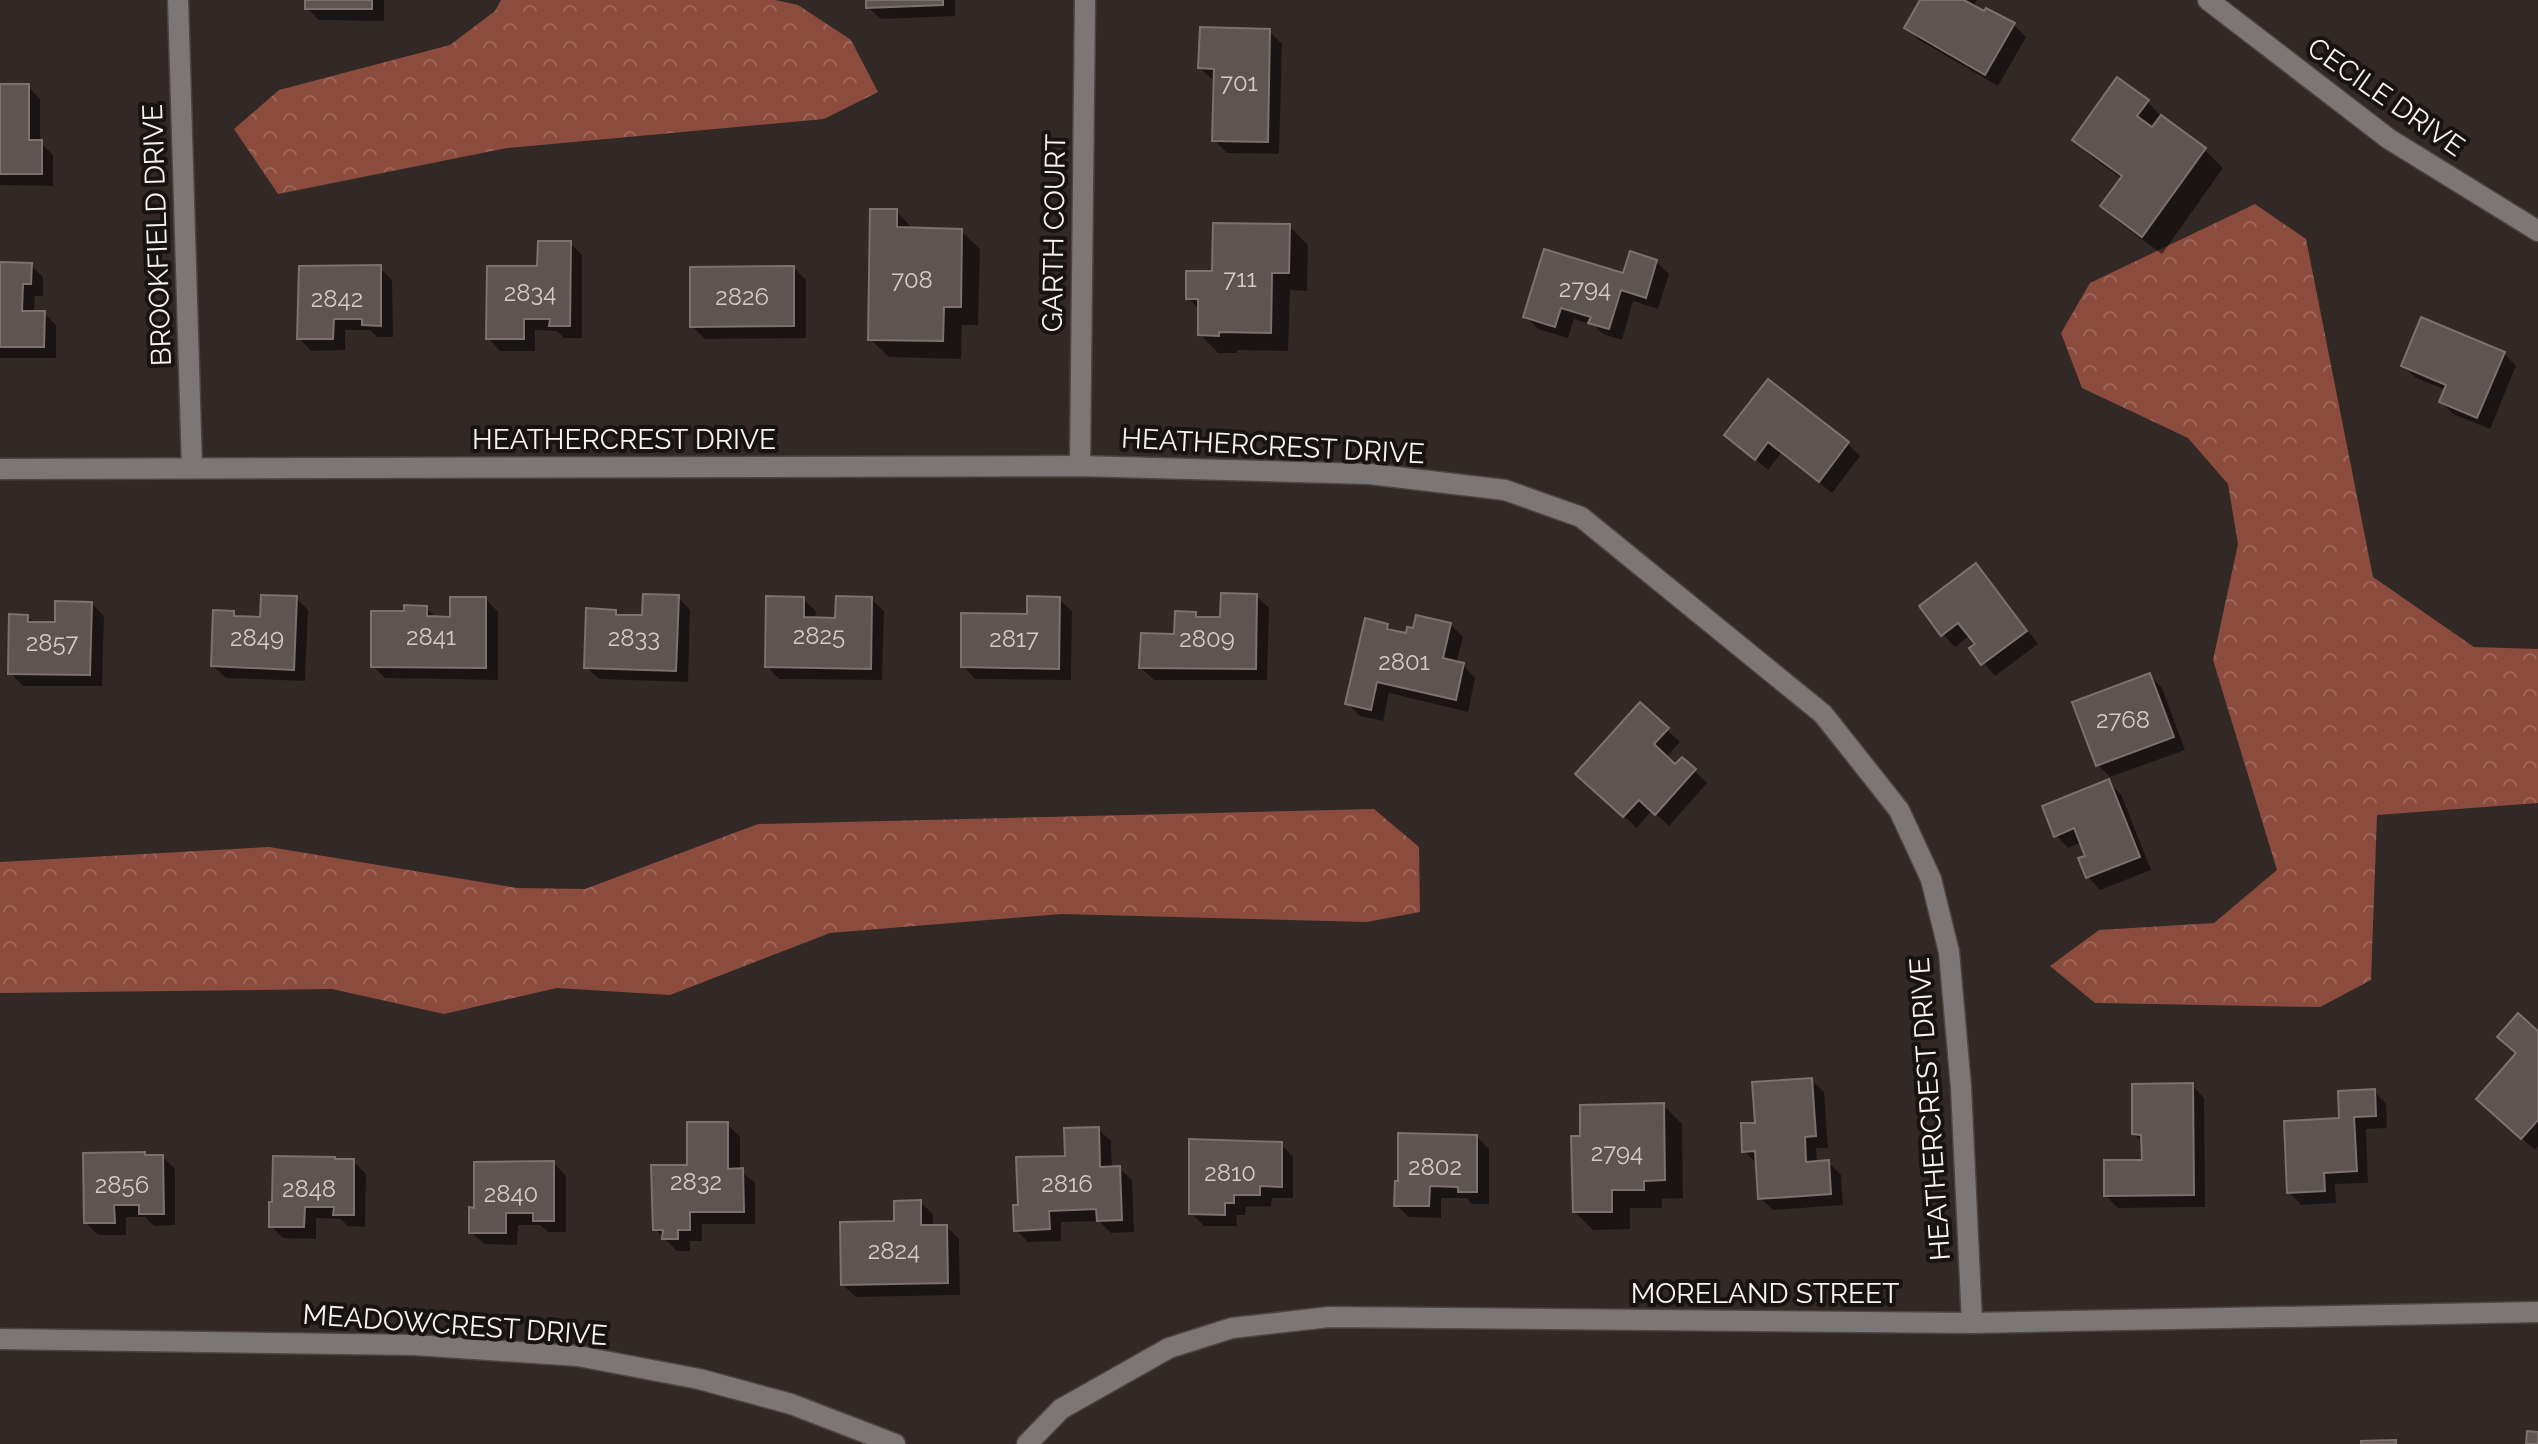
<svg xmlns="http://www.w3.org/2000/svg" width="2538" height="1444" font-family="Raleway,sans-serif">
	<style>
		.forest { fill: url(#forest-crowns) }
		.shadow { fill: #0007 }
		.building { fill: #5e5451; stroke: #7c716e; stroke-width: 2 }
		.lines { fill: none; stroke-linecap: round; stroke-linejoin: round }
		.minor-casing { stroke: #4e4543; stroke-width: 23 }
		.minor { stroke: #7c7776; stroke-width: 20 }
		.labels { text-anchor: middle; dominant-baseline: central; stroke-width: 8; stroke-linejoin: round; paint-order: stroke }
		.number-label { font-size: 24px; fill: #d2cbca }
		.street-label { font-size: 28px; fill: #f9f3f2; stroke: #171312 }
	</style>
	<defs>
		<pattern id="forest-crowns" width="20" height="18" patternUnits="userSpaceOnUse" patternTransform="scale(2)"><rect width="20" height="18" fill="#8b4b3d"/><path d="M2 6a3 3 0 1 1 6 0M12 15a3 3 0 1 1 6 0" fill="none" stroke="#9c655a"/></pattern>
	</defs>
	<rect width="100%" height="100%" fill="#322927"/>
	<g class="forest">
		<path d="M501,0H775L798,5L851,40L878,92L824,119L507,148L278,194L234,129L279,90L450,45L495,11Z"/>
		<path d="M2255,204L2306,239L2373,577L2474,647L2538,649V803L2377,815L2371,980L2320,1007L2095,1003L2050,966L2099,930L2214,923L2277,870L2213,660L2238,544L2228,484L2188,438L2082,388L2061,333L2090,283Z"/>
		<path d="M1374,809L1419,847L1420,912L1367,922L1061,914L830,933L670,995L557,988L444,1014L332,989L0,993V862L269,847L517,888L585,889L758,824Z"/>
	</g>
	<g class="shadow">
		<path d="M307,0H384V21L319,20L307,8Z"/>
		<path d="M868,0H955V16L881,19L868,7Z"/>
		<path d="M1922,0H1977L1973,7L2014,25L2026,37L1998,86L1919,40L1907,28Z"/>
		<path d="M1269,31L1282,44L1279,154L1227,153L1214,140L1216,80H1213L1200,68Z"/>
		<path d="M0,86H28L40,99V142L53,155V186L0,185Z"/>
		<path d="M2148,102L2165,121L2205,150L2223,168L2162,254L2121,224L2103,206L2122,179L2093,158L2074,140Z"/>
		<path d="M896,211L914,230L961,231L980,249L978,325H962L961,359L889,357L870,339Z"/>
		<path d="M1289,226L1308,245L1307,291L1290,290L1288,351L1237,350V353H1218L1200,334V310L1188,298L1214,273Z"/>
		<path d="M570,243L582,255V338H564L557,331L535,330V351H500L488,338L539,268Z"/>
		<path d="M1656,262L1669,274L1658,309L1633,301L1622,340L1603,334L1594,325L1574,319L1568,338L1538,329L1526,317Z"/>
		<path d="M0,264L31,265L43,277V296H35L34,313H44L56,325V358H0Z"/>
		<path d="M380,268L392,280L393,337H377L370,330H345V350L311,351L299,338Z"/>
		<path d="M794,268L806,280V338L705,339L692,326Z"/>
		<path d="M2504,353L2516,366L2490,429L2453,414L2441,402L2446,390L2416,378L2403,365Z"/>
		<path d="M1769,382L1848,444L1860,456L1832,493L1781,453L1768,470L1726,435Z"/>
		<path d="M1976,566L1988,578L2038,644L1995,676L1972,649L1977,645L1970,635L1955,647L1943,634Z"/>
		<path d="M1256,596L1269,608L1267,680H1154L1141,668L1176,636L1195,614L1200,619H1222Z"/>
		<path d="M678,597L690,610L688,682L599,679L586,667L615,612L620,617H644Z"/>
		<path d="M296,598L308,610L305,681L226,678L213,666L233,613L238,618L262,619Z"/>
		<path d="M486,599L498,612V680L385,678L373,666L426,608L437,618L452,619Z"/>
		<path d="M803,599L816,611L815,619L837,620L871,599L884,611L882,680L779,679L767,666Z"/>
		<path d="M1059,599L1072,611L1071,680L975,679L963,666L1029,616Z"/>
		<path d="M92,604L104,616L102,686H23L10,673L28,617L35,624H57Z"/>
		<path d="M1450,624L1463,637L1456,664L1463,665L1475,678L1468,712L1389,693L1383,721L1360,716L1348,704L1387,625L1395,633L1407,636Z"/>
		<path d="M2150,676L2162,688L2185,750L2110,777L2098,765Z"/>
		<path d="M1640,705L1680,742L1665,758L1675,767L1683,759L1707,783L1669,826L1652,810L1637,828L1590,786Z"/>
		<path d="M2108,782L2121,794L2151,870L2100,890L2088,877V857L2082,842L2068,848L2056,835Z"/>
		<path d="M2538,1034V1146L2535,1150L2491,1111Z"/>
		<path d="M1811,1080L1824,1092L1828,1148H1816L1817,1163L1828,1162L1841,1175L1843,1205L1773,1210L1760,1198L1757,1164L1744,1151L1757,1124Z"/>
		<path d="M2192,1085L2204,1098L2205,1207L2118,1208L2106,1196L2144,1162L2143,1143L2134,1134Z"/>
		<path d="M2374,1091L2386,1104L2387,1128L2366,1129L2368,1183L2335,1184L2336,1203L2301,1205L2289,1192L2341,1120Z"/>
		<path d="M1663,1105L1682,1124L1683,1198L1662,1199V1208H1630V1229L1593,1230L1575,1212L1583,1139Z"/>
		<path d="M727,1124L740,1137V1170L755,1183V1224H702V1241H690V1251H677L655,1229L689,1167Z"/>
		<path d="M1098,1129L1111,1141L1112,1168H1119L1132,1180L1134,1232L1111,1233L1099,1221L1061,1222V1241L1028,1242L1016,1230L1021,1207Z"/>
		<path d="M1477,1137L1489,1149V1204H1472L1467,1198H1441V1218L1409,1217L1396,1205Z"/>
		<path d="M1281,1144L1293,1157V1198H1272L1271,1206L1246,1207L1245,1215H1236L1237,1226H1204L1191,1213Z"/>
		<path d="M144,1154L147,1157H163L175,1169V1225L154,1226L145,1217H126V1235H98L86,1223Z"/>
		<path d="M337,1161H353L366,1174L365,1227L348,1226L340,1219L316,1218V1239L283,1238L271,1226Z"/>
		<path d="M554,1163L566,1176V1232H548L540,1225H518L517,1245L484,1244L471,1232L476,1210Z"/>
		<path d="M920,1202L933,1214V1227H947L959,1239L960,1295L856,1297L843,1285L896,1223Z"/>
	</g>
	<g class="building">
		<rect x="305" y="0" width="67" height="9"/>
		<path d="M866,0H943V5L866,8Z"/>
		<path d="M1920,0H1964L1984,11L1986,8L2015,23L1985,75L1904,28Z"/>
		<path d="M1200,27L1270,29L1268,142L1212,141L1214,69L1198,68Z"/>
		<path d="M2117,77L2149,100L2137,116L2152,127L2161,115L2206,148L2142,237L2100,206L2122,176L2072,140Z"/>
		<path d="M0,84H29V140H42V174H0Z"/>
		<path d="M870,209H897V227L962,229L961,307H944L943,341L868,340Z"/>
		<path d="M1213,223L1290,224L1289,273H1272L1271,333L1219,332V336L1198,335V299H1186V271H1212Z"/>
		<path d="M538,241H571L570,326H549L550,319H524V339H486L487,266H537Z"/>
		<path d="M1544,249L1623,273L1630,251L1657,260L1646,298L1621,290L1609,329L1588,323L1591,317L1561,308L1555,327L1523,317Z"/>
		<path d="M0,262L32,263L31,284H23L22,311H45L44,347H0Z"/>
		<path d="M381,265V326L362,325V319H334L333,339H297L299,266Z"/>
		<path d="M794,266V326L690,327V267Z"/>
		<path d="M2421,317L2505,352L2477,418L2439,402L2446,385L2401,366Z"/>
		<path d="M1768,379L1849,442L1819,482L1768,442L1755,460L1724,435Z"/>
		<path d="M1976,563L2027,631L1981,665L1969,648L1975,644L1958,623L1941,636L1919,606Z"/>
		<path d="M1221,593L1257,594L1256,669L1139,668L1141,633L1174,634L1175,611L1196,612V617H1220Z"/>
		<path d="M643,594L679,595L676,671L584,668L586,608L616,610V615H642Z"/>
		<path d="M261,595L297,596L294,670L211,666L213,610L234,611V616L260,617Z"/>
		<path d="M766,596L804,597V617L835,618L836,596L872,597L871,669L765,667Z"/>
		<path d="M1027,596L1060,597L1059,669L961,667V613L1027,614Z"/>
		<path d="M450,597H486V668L371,667V611H404V605L427,606V616L450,617Z"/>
		<path d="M55,601L92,602L90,675L8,674L9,614L28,615V622H55Z"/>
		<path d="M1416,615L1451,623L1443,658L1464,663L1456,700L1377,682L1371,710L1345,704L1365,618L1388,624L1387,629L1406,633L1407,627L1413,628Z"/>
		<path d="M2150,673L2174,737L2096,766L2072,702Z"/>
		<path d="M1640,702L1669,728L1654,744L1675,764L1682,757L1696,769L1655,815L1639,800L1623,817L1575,774Z"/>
		<path d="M2109,779L2140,857L2086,878L2078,858L2085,856L2074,828L2054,837L2042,806Z"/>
		<path d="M2518,1013L2538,1031V1120L2521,1139L2476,1099L2516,1053L2497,1037Z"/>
		<path d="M1812,1078L1816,1136L1805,1137L1806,1162L1829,1160L1831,1194L1758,1199L1755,1151L1742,1152L1741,1123H1755L1752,1082Z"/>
		<path d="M2193,1083L2194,1195L2104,1196V1160H2142L2141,1135L2132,1134V1084Z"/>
		<path d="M2375,1089L2376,1116L2354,1117L2357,1171L2324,1173L2325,1191L2287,1193L2284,1121L2339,1118L2338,1091Z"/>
		<path d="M1664,1103L1665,1180L1644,1181V1190H1612V1212H1573L1571,1136H1580V1105Z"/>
		<path d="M687,1122H728V1169L743,1168L744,1212H690V1230H678V1239H662L663,1230H653L651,1165H687Z"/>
		<path d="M1099,1127L1100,1167L1120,1166L1122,1220L1097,1221L1096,1209L1049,1211L1050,1229L1014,1231L1013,1205H1018L1016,1157L1065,1156L1064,1128Z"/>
		<path d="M1398,1133L1477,1135V1192H1458V1187L1430,1186L1429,1206H1394L1395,1181H1398Z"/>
		<path d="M1189,1139L1282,1142V1187L1260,1186V1195H1234V1203H1225V1215L1189,1214Z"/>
		<path d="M145,1152V1155H163L164,1214H139V1205H114L115,1223H84L83,1153Z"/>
		<path d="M273,1156L335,1157V1159H354V1215H333L334,1207H305L304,1227H269V1202H272Z"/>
		<path d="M554,1161V1221H533V1213H506V1233H469V1207L474,1208V1162Z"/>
		<path d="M921,1200V1225H947L948,1283L841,1285L840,1222L894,1221V1201Z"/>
		<path d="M2527,1431L2538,1432V1444H2526Z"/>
		<path d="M2396,1440V1444H2361V1441Z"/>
	</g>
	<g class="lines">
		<g class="minor-casing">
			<g id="minor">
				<path d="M178,0L192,468"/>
				<path d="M2208,0L2389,139L2538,231"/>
				<path d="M1080,466L1085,0"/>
				<path d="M0,469L1080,466L1370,474L1505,490L1581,517L1823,714L1899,810L1931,879L1949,952L1961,1087L1972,1323"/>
				<path d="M0,1339L415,1345L578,1356L699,1379L791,1404L895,1444"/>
				<path d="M1027,1444L1061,1409L1169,1348L1232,1328L1329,1317L1972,1323L2538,1312"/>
			</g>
		</g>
		<use href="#minor" class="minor"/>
	</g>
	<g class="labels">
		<g class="number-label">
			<text x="1239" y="82">701</text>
			<text x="1240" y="278">711</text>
			<text x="912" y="279">708</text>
			<text x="1585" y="288">2794</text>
			<text x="530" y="292">2834</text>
			<text x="742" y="296">2826</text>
			<text x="337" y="298">2842</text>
			<text x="819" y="635">2825</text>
			<text x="431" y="636">2841</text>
			<text x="257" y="637">2849</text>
			<text x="634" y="637">2833</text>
			<text x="1014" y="638">2817</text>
			<text x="1207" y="638">2809</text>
			<text x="52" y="642">2857</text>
			<text x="1404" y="661">2801</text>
			<text x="2123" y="719">2768</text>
			<text x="1617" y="1152">2794</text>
			<text x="1435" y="1166">2802</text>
			<text x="1230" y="1172">2810</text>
			<text x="696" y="1181">2832</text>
			<text x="1067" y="1183">2816</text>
			<text x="122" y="1184">2856</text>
			<text x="309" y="1188">2848</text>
			<text x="511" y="1193">2840</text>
			<text x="894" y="1250">2824</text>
		</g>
		<g class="street-label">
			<text transform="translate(2386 97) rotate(35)">CECILE DRIVE</text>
			<text transform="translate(1054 233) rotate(-89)">GARTH COURT</text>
			<text transform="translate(157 235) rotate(-92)">BROOKFIELD DRIVE</text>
			<text x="624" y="439">HEATHERCREST DRIVE</text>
			<text transform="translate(1273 446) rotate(3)">HEATHERCREST DRIVE</text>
			<text transform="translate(1930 1109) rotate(-94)">HEATHERCREST DRIVE</text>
			<text x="1765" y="1293">MORELAND STREET</text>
			<text transform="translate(455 1325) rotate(4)">MEADOWCREST DRIVE</text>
		</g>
	</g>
</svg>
